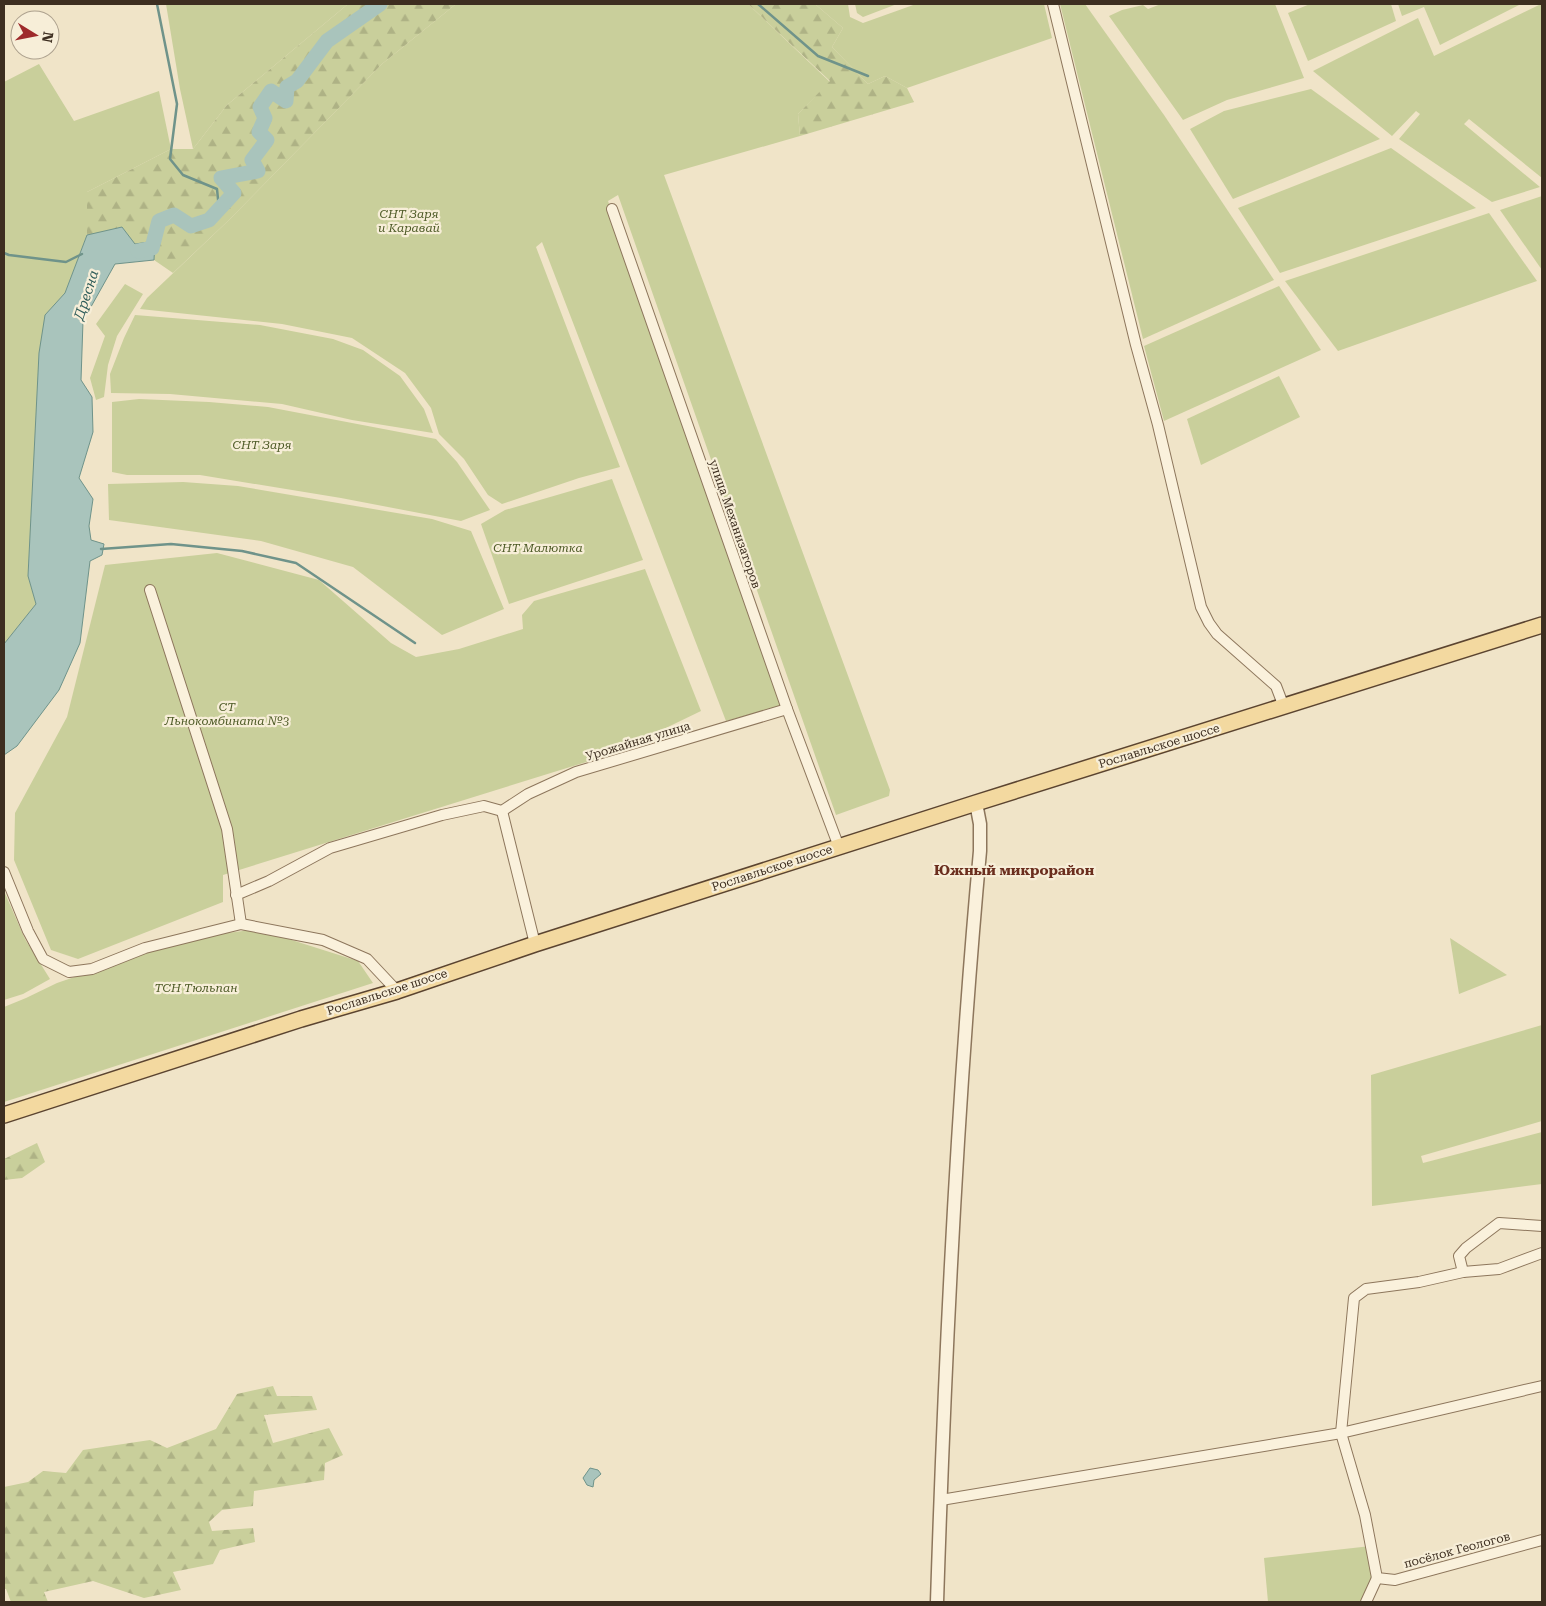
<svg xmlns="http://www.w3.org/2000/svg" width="1546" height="1606" font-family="'Roboto Serif',serif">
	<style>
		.green { fill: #c9cf9b }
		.forest { fill: url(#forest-firs) }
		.water { fill: #a9c4bc; stroke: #6f938a }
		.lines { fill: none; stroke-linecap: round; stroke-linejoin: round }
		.stream { stroke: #6f938a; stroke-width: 2.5 }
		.river { stroke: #a9c4bc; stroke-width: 15 }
		.minor-casing { stroke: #8d765c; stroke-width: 12 }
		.tertiary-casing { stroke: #8d765c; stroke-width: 15 }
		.primary-casing { stroke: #5b4430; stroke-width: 18 }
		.minor { stroke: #faf1dc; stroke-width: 10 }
		.tertiary { stroke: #faf1dc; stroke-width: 12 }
		.primary { stroke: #f3d9a0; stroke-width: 15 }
		.labels { text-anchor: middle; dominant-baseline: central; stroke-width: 4.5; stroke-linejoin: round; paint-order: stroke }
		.park-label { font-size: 12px; font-style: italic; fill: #4d5a26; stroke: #f7eed8 }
		.street-label { font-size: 12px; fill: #3d2e20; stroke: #f7eed8 }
		.water-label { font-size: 14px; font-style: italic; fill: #2f5d5a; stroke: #f7eed8 }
		.neighbourhood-label { font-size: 14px; font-weight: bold; fill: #6b2e1e; stroke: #f7eed8 }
	</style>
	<defs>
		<pattern id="forest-firs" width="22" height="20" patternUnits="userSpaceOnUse" patternTransform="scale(1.25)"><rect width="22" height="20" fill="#c9cf9b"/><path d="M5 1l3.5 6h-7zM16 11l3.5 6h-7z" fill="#aeb285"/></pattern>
	</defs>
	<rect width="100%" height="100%" fill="#f0e4c8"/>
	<g class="green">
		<path d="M166,4H348L227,105L193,149L180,89Z"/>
		<path d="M456,4H748L830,82L798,114L800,136L664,175L890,790L889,796L836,815L618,195L608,201L787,704L726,721L542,242L536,247L620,467L579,478L502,504L488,495L464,459L439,434L431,408L405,373L352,338L282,324L140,309L147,298L230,219L382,64Z"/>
		<path d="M815,4H848L850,17L863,23L916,4H1044L1052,38L907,88L885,76L868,84L832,47L843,28Z"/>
		<path d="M855,4H897L863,17L857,13Z"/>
		<path d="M1060,4H1085L1164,115L1274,280L1143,339Z"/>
		<path d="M1161,4H1275L1304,78L1227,100L1183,120L1109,16L1122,10L1143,5L1148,9Z"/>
		<path d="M1310,4H1391L1396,21L1308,61L1288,13Z"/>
		<path d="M1398,4H1521L1440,45L1424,7L1402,16Z"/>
		<path d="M1541,4H1542V178L1469,119L1464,124L1540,187L1492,202L1399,139L1420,114L1416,111L1392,136L1313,71L1418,18L1434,56Z"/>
		<path d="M39,64L74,121L159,91L171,149L87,192V235L65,293L45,315L28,576L36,604L4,644V82Z"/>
		<path d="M1311,89L1380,139L1233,199L1190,129L1224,111Z"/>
		<path d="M1391,148L1476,208L1280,273L1238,208Z"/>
		<path d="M1542,196V270L1500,210Z"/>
		<path d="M1489,213L1537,281L1338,351L1285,281Z"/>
		<path d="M125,284L143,294L117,336L108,365L104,397L96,400L90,378L105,336L96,324Z"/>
		<path d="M1279,286L1321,350L1164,421L1144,346Z"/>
		<path d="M135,315L260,325L333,339L363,350L400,376L424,409L433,433L352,420L282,404L170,394L111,393L110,374L124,338Z"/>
		<path d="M1279,376L1300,417L1201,465L1187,419Z"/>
		<path d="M139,399L209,402L268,407L436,439L457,462L490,510L461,521L341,498L200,475H127L112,472V402Z"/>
		<path d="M612,479L643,560L509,604L481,524L505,510Z"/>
		<path d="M183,482L238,486L432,519L471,531L504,609L442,635L353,567L261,541L109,520L108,484Z"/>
		<path d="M217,553L319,580L391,643L416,657L459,649L523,629L522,615L534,601L645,569L701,711L612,754L223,875V902L78,959L51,950L14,860L15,813L67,717L105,565Z"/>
		<path d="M4,891L25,939L50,979L23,994L4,1000Z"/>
		<path d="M257,929L358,961L373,983L4,1102V1007L26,998L57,983L189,938Z"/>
		<path d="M1450,938L1507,975L1459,994Z"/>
		<path d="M1542,1025V1121L1421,1156L1423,1163L1542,1132V1184L1372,1206L1371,1075Z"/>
		<path d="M1371,1546L1373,1585L1361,1602H1268L1264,1558Z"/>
	</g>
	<g class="forest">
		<path d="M348,4H456L382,64L230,219L173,273L154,260L155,241L135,244L87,235V192L171,149H193L227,105Z"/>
		<path d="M748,4H815L843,28L832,47L868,84L885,76L907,88L914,102L800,136L798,114L830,81Z"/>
		<path d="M37,1143L45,1162L22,1178L4,1180V1159Z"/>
		<path d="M273,1386L277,1396H312L317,1410L264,1415L273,1443L329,1428L343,1455L325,1463L324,1480L254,1491L253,1506L222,1510L209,1522L212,1531L253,1528L255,1542L220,1550L213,1564L173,1572L181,1590L144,1598L93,1581L44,1592L48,1602H11L6,1589H4V1487L28,1482L43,1471L66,1473L83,1450L150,1440L167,1448L216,1429L237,1394Z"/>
	</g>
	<g class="water">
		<path d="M122,227L135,244L155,241L154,260L115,264L83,321L81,380L92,397L93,432L79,478L93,499L89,526L91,540L104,544L102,555L90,561L80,643L59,690L17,746L4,755V644L36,604L28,576L39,353L45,315L65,293L87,235Z"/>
		<path d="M590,1468L598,1470L601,1474L594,1480L593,1487L587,1485L583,1478Z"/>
	</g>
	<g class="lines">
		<g class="stream">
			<path d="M157,4L177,104L170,159L183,175L217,189L219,209"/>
			<path d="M758,4L818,56L868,76"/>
			<path d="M4,253L9,255L66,262L82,254"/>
			<path d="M101,549L171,544L242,551L296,563L415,643"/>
		</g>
		<path class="river" d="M138,251L152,248L159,221L174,215L191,226L209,220L234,193L221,178L258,171L252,160L267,140L259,132L265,118L260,107L271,91L286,101L287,87L297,81L327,41L380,4"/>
		<g class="minor-casing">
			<g id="minor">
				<path d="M1053,4L1136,345L1158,425L1201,607L1209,623L1217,634L1276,686L1284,707"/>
				<path d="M612,209L787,709L839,847"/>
				<path d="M150,590L227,829L241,924"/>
				<path d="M502,811L535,944"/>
				<path d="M4,872L28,931L43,959L69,972L92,969L145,948L241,924L323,940L367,959L397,991"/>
				<path d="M236,895L269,881L330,848L442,815L484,806L502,811L528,794L576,772L787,709"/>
				<path d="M1542,1253L1499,1269L1463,1272L1419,1282L1366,1289L1354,1298L1341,1433L1365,1515L1377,1578L1395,1580L1542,1540"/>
				<path d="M1463,1272L1459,1256L1466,1248L1499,1223L1542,1226"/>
				<path d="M941,1500L1341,1433L1542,1386"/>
				<path d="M1366,1602L1377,1578"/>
			</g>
		</g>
		<g class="tertiary-casing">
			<path id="tertiary" d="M937,1602C945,1352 957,1101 980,851V824L976,803"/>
		</g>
		<g class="primary-casing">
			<path id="primary" d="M4,1115L301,1019L397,991L535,944L976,803L1542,625"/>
		</g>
		<use href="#minor" class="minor"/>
		<use href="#tertiary" class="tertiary"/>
		<use href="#primary" class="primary"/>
	</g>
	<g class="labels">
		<g class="park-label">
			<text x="409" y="214">СНТ Заря<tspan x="409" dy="14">и Каравай</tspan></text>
			<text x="262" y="445">СНТ Заря</text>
			<text x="538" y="548">СНТ Малютка</text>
			<text x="227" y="707">СТ<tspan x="227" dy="14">Льнокомбината №3</tspan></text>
			<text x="196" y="988">ТСН Тюльпан</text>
		</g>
		<g class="street-label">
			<text transform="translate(735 524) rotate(71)">улица Механизаторов</text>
			<text transform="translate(638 741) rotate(-17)">Урожайная улица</text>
			<text transform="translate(1159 746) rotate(-17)">Рославльское шоссе</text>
			<text transform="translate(772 868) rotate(-18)">Рославльское шоссе</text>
			<text transform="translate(387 992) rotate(-18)">Рославльское шоссе</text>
			<text transform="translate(1457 1550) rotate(-15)">посёлок Геологов</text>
		</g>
		<g class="water-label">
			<text transform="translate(86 295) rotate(-72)">Дресна</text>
		</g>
		<g class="neighbourhood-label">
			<text x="1014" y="870">Южный микрорайон</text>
		</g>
	</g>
	<rect width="1546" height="1606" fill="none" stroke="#3d2e20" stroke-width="10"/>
	<g transform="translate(35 35) rotate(100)"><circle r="24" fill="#f7eed8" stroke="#ada18e"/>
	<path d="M0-4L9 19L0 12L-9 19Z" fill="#9e2a2b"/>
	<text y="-8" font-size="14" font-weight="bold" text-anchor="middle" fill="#3d2e20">N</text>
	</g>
</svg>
